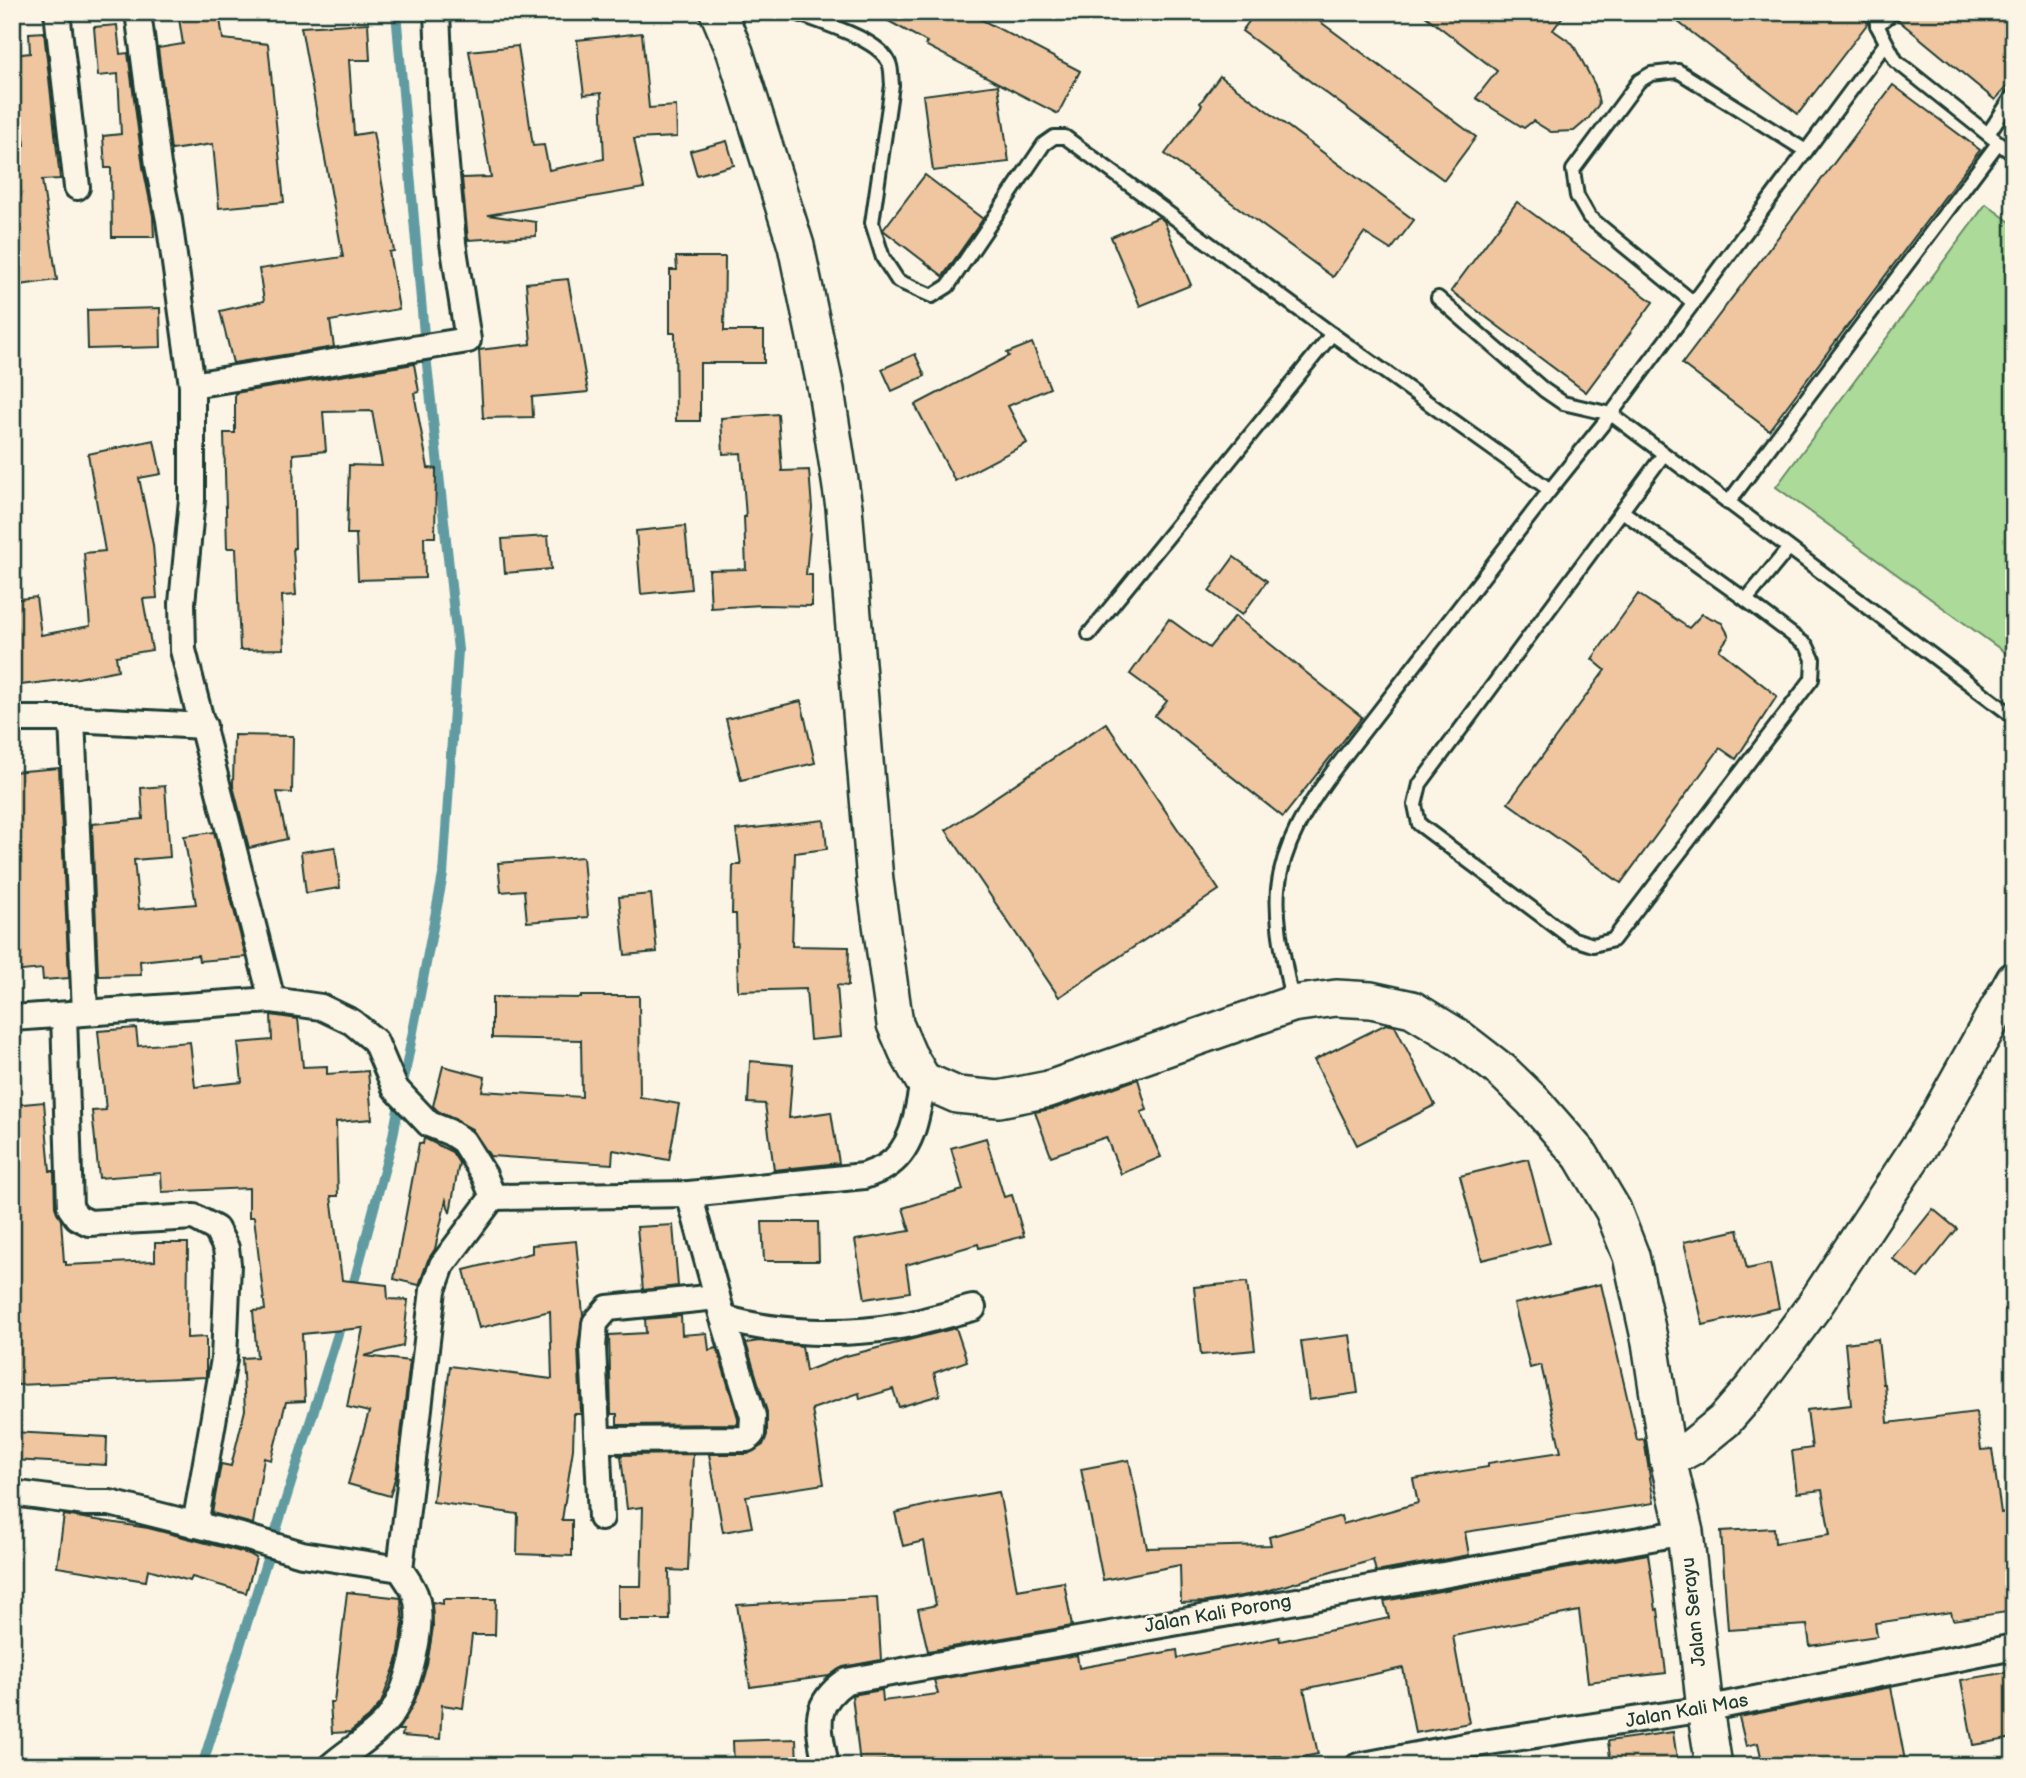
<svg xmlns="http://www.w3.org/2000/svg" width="2026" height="1778" font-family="'Balsamiq Sans',sans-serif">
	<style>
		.green { fill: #acda99; stroke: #668c66; stroke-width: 2 }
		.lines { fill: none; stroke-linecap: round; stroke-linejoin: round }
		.stream { stroke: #609ba1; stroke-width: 10 }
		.building { fill: #efc69f; stroke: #1f3d34; stroke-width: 2 }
		.lane-casing { stroke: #1f3d34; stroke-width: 18 }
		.street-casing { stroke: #1f3d34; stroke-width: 30 }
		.secondary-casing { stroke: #1f3d34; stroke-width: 40 }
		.lane { stroke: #fcf5e5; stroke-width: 12 }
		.street { stroke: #fcf5e5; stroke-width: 24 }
		.secondary { stroke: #fcf5e5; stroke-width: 35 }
		.labels { text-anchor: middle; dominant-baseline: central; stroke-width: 5; stroke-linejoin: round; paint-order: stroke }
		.street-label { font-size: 19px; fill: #1f3d34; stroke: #fcf5e5 }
	</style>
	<rect width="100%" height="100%" fill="#fcf5e5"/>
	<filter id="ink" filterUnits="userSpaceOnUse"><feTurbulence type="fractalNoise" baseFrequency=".0143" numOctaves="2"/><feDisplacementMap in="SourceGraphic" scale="14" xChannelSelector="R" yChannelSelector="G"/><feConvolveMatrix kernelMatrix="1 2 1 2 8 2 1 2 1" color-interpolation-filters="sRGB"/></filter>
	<g filter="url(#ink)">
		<path class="green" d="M1986,204L2014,225V659L1776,487Z"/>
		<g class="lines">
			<g class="stream">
				<path d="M351,1293L392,1141L443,875L458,650L425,346L396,12"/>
				<path d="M202,1766L342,1321"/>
			</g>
		</g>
		<g class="building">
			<path d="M178,12H219L223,39L268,44L284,202L219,208L213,144L171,150L158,48L183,44Z"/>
			<path d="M872,12H967L1080,71L1058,114L925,45L927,42Z"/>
			<path d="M1256,12H1307L1476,137L1444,180L1242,31Z"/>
			<path d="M1420,12H1566L1553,30L1573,44L1595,85L1599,104L1588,119L1574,131L1551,132L1533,121L1524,128L1476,98L1497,71Z"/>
			<path d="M1665,12H1855L1868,23L1798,114Z"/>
			<path d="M1903,12H2014V78L1995,100L1898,20Z"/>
			<path d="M368,23L370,60H349L354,135L373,132L394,251L389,252L399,309L330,321L334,347L233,363L220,311L264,301L259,269L343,257L301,27Z"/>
			<path d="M117,25L120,54L128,53L143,167L153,216L154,237H112L111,168H105L103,136L121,134L118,74L98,76L94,27Z"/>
			<path d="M44,32L60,179L42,180L57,280L12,286V198L21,196L17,146L25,145L13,55L30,53L29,33Z"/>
			<path d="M642,33L649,108L676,106L677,137L634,139L644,188L488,215L536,222V236L468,240L462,178L491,177L469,51L518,46L533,146L544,145L549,170L604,159L601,93L584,95L577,40Z"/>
			<path d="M1220,76L1414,220L1391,250L1364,233L1333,277L1165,154L1202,105L1200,103Z"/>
			<path d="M998,85L1009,162L933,171L923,95Z"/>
			<path d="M1893,85L1980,150L1769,430L1682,364Z"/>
			<path d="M727,141L734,165L697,175L690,151Z"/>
			<path d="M925,175L983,219L943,276L883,230Z"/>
			<path d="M1517,202L1653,302L1586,392L1451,291Z"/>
			<path d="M1159,217L1164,221L1191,285L1140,306L1111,237Z"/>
			<path d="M676,257H725L724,331H764V363H700V421H676L675,333H670V270H677Z"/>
			<path d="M568,279L588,392L532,397L533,417L483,418L479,350L531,344L526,283Z"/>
			<path d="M160,308L161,347L88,349L87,310Z"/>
			<path d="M1032,343L1050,388L1008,406L1027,443L955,481L915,405L1009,356L1007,353Z"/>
			<path d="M915,354L925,376L892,391L882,369Z"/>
			<path d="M414,364L419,392L414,393L428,468L436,469L435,537H424L425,578L358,580L356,534H347L349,465L382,466L372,411L323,412L326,451L293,454L295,548H293L296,595L282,596L284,649L240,650L236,548H227L224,433H235V393Z"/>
			<path d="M778,414L782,471L809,470L812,508L806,575H812V606L762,605L711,608L709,570L746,569L744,517H746L741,453L723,454L721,418Z"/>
			<path d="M154,440L161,474L139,478L153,545L157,598L143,599L152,650L116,656L118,670L78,678L12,686V600L36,597L41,635L90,626L84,553L105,551L88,454Z"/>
			<path d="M685,526L691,589L641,594L636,531Z"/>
			<path d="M548,536L551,569L505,573L502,539Z"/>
			<path d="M1234,557L1267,581L1242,615L1209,591Z"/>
			<path d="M1638,594L1689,628L1702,614L1722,623L1729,636L1719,650L1777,696L1736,759L1720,748L1621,883L1508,803L1605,670L1592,659Z"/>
			<path d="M1235,616L1362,717L1283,817L1155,716L1167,701L1130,674L1169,619L1209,648Z"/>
			<path d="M801,701L815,763L741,780L726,719Z"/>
			<path d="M1106,723L1219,890L1059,997L946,830Z"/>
			<path d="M234,735L293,736L292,793L277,792L287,839L249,848L233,786Z"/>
			<path d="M59,768L69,978L43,980L42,969L12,972V772Z"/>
			<path d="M165,786L170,857L134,860L139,909L196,904L184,836L214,832L246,957L199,961L198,955L140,961L141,975L98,976L92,824L143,819L141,788Z"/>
			<path d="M824,820L827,849L795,853L792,946L849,947L848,986L837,985L841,1037L810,1040L806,989L738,991L736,914H732L733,865H741L736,830Z"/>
			<path d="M335,847L340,888L306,893L301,852Z"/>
			<path d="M583,857L588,917L527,922L524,890L501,892L498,863Z"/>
			<path d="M651,894L657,952L625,955L619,897Z"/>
			<path d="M581,996H639L640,1097L679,1104L669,1160L613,1150L612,1164L490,1156L472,1129L438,1111L433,1106L443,1066L485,1077L482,1091L582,1097L581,1040L492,1038V997L581,998Z"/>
			<path d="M271,1015L298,1019L303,1067L327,1066V1074L368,1071L372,1119L336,1122L338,1196H331L342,1280L387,1285L388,1299L408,1300L403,1346L364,1356L410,1361L396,1475L390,1496L348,1484L369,1412L347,1407L363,1328L302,1334L305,1401L286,1402L271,1460L264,1458L253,1524L212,1513L221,1464L231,1466L245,1410L242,1358L257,1357L253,1311L265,1310L254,1217H249V1188L162,1192L161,1173L99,1178L92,1111L106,1110L98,1031L136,1028L138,1046L190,1042L195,1087L242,1082L238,1043L272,1040Z"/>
			<path d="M1386,1024L1395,1026L1435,1105L1357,1145L1314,1060Z"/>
			<path d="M750,1061L793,1065L789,1118L831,1112L839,1163L774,1170L765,1104L748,1103Z"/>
			<path d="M1138,1079L1147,1110L1141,1112L1161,1157L1121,1174L1106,1137L1051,1156L1035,1112L1056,1108Z"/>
			<path d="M44,1102L50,1171H54L55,1207L61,1220L64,1262H66V1265L155,1261V1243H188L187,1338L206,1337V1377L17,1385L12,1334V1105Z"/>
			<path d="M424,1138L452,1152L459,1163L450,1213L446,1200L435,1249L428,1260L419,1285L394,1279L419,1143L423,1144Z"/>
			<path d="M986,1138L1004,1197L1012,1195L1024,1236L979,1248L978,1244L906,1265L910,1292L865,1299L855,1240L910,1231L903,1208L963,1190L951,1148Z"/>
			<path d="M1528,1159L1550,1243L1482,1260L1460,1176Z"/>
			<path d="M1933,1209L1957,1229L1918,1278L1893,1259Z"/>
			<path d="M762,1222H818L819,1261H764Z"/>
			<path d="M673,1225L678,1286L643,1290L637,1227Z"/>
			<path d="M1738,1230L1747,1269L1770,1264L1779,1308L1703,1325L1684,1242Z"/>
			<path d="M576,1241L583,1315L578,1346L581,1414H574L573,1449L562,1520H572V1556L517,1554L518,1514L433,1502L450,1366L552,1379L550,1311L479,1328L464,1270L532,1253V1245Z"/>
			<path d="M1247,1282L1255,1350L1201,1355L1194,1287Z"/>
			<path d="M1601,1284L1637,1440L1644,1439L1654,1503L1465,1532L1469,1555L1376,1572L1373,1560L1259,1593L1206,1602L1181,1603L1180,1565L1103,1580L1081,1469L1129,1460L1147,1548L1271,1545L1269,1537L1341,1516L1343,1524L1418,1503L1413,1479L1488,1467V1463L1561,1452L1541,1365L1530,1368L1514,1304Z"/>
			<path d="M681,1316L682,1335L707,1333L709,1350L717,1348L738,1418V1424L617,1425V1414H611L609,1335L646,1333L645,1319Z"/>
			<path d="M956,1328L967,1361L934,1373L940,1395L899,1407L893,1389L860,1399L859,1393L812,1409L824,1484L746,1496L752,1527L723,1532L709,1454H748L763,1445L767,1435V1412L746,1343L759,1341L802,1346L806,1371L842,1357Z"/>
			<path d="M1350,1335L1358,1393L1309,1400L1301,1341Z"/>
			<path d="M1878,1339L1883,1384H1885L1888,1423L1976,1412L1981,1450L1992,1449L2001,1513L2005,1512L2014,1570V1611L1953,1620L1951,1612L1875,1623L1877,1636L1810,1646L1807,1625L1728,1630L1721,1531L1774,1528L1775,1543L1830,1535L1822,1490L1797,1493L1792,1451L1812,1448L1807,1410L1851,1405L1845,1343Z"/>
			<path d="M12,1432L107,1437L106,1465L12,1460Z"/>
			<path d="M693,1454L688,1571L669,1570L670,1620H618V1586H641L643,1507L627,1509L621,1456L617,1455Z"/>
			<path d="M999,1492L1017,1590L1064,1582L1072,1626L928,1651L918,1609L936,1605L924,1541L903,1546L895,1513L940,1502Z"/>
			<path d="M64,1515L148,1528L249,1554L256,1558L246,1593L192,1577L190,1581L148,1569L146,1581L57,1567Z"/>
			<path d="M1648,1554L1656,1610L1658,1609L1666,1673L1588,1682L1579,1611L1453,1636L1469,1723L1415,1733L1403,1668L1304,1689L1318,1754L1283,1761L1281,1755L1196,1766H903L902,1758L860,1764L852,1695L882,1690L883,1701L938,1694L934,1680L1077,1655L1079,1668L1177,1650L1178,1658L1279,1637L1280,1641L1389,1618L1384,1601Z"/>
			<path d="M347,1592L401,1598L403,1625L398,1658L381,1703L369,1717L350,1732L332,1733L330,1702H334Z"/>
			<path d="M877,1597L881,1660L843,1667L829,1676L750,1687L737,1605Z"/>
			<path d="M443,1599H496L495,1635H472L463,1708L442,1705L440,1739L402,1736L403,1730H398L414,1703L427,1665L433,1627L432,1602L443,1604Z"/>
			<path d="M2014,1671V1738L1973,1745L1961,1680Z"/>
			<path d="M1891,1687L1906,1766H1763L1758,1743L1746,1746L1739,1717Z"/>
			<path d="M1673,1732L1678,1766H1611L1608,1741Z"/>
			<path d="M796,1739L797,1766H734L733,1741Z"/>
		</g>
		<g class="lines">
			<g class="lane-casing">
				<g id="lane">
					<path d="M794,12C818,22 879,38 889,63C892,69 891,78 892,85L872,223L883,258L898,281L932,296L948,286L1044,144L1054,137H1065L1332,334L1550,490L1611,414L1886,43"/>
					<path d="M1876,12L1877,25L1896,61L2014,155"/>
					<path d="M1877,25L1894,12"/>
					<path d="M1988,134L2014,94"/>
					<path d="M1438,298L1544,390L1563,403L1611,414L2014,717"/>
					<path d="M1694,303L1589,217L1577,196L1573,170L1639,81L1651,74L1678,71L1806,151"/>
					<path d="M1664,454L1420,784L1415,805L1419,824L1571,938L1593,945L1613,940L1812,679L1813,659L1807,646L1746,600"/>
					<path d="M1728,503L1998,143"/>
					<path d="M1622,511L1746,600L1788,549"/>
					<path d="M1089,634L1332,334"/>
					<path d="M1292,1003C1286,966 1275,926 1278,889C1283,844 1307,807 1333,771L1550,490"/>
				</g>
			</g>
			<g class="street-casing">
				<g id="street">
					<path d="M57,12L77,187"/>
					<path d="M138,12L158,165L169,220L192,385V500L182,603L183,650L272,1000"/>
					<path d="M192,385L468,340L453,243L441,108L437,12"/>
					<path d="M12,719H72L204,726"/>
					<path d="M72,719L85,1012"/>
					<path d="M64,1015L70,1207L77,1217L89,1223L194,1217L216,1229L226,1248L228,1264L224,1359L195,1525"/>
					<path d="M12,1018L272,1000L321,1007L352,1022L375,1041L395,1088L429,1124L449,1132L463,1141L484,1175L493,1197L689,1194L864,1176C871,1173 878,1171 885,1167C914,1150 918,1110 923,1080"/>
					<path d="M723,1318C778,1334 843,1336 900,1326C924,1322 949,1314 973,1308"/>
					<path d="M599,1440L747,1439L752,1434L753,1416L723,1318L689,1194"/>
					<path d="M12,1493L86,1503H110L241,1536L302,1554L400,1569L433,1290L442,1265L493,1197"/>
					<path d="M601,1518L593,1347L595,1323L608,1308L717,1297"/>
					<path d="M331,1766C349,1750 370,1739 386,1721C407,1698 425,1627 416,1597C414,1588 405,1577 400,1569"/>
					<path d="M826,1766C819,1727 810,1706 846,1681L1685,1532"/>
					<path d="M1358,1766L1470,1745L1705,1709L2014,1647"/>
				</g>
			</g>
			<g class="secondary-casing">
				<g id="secondary">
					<path d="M718,12L735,52L796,246L826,390L844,507L875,881L895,1024L908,1054L923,1080L957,1095L999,1099L1049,1089L1292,1004L1336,998L1371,1000L1412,1009L1458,1037L1502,1071L1533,1101L1581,1156L1613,1210L1631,1256L1650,1342L1668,1460L1685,1532L1705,1709L1714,1766"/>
					<path d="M1668,1460L1692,1447L1724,1421L1752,1389L1814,1306L1932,1127L2014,980"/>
				</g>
			</g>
			<use href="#lane" class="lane"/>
			<use href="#street" class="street"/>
			<use href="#secondary" class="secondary"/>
		</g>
	</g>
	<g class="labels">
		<g class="street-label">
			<text transform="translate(1694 1612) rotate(-96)">Jalan Serayu</text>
			<text transform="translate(1218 1614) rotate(-10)">Jalan Kali Porong</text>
			<text transform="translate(1687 1711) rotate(-10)">Jalan Kali Mas</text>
		</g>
	</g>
	<rect width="2026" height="1778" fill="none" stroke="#fcf5e5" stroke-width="42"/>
	<rect x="21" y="21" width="1984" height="1736" fill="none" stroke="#1f3d34" stroke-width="2.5" filter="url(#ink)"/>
</svg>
